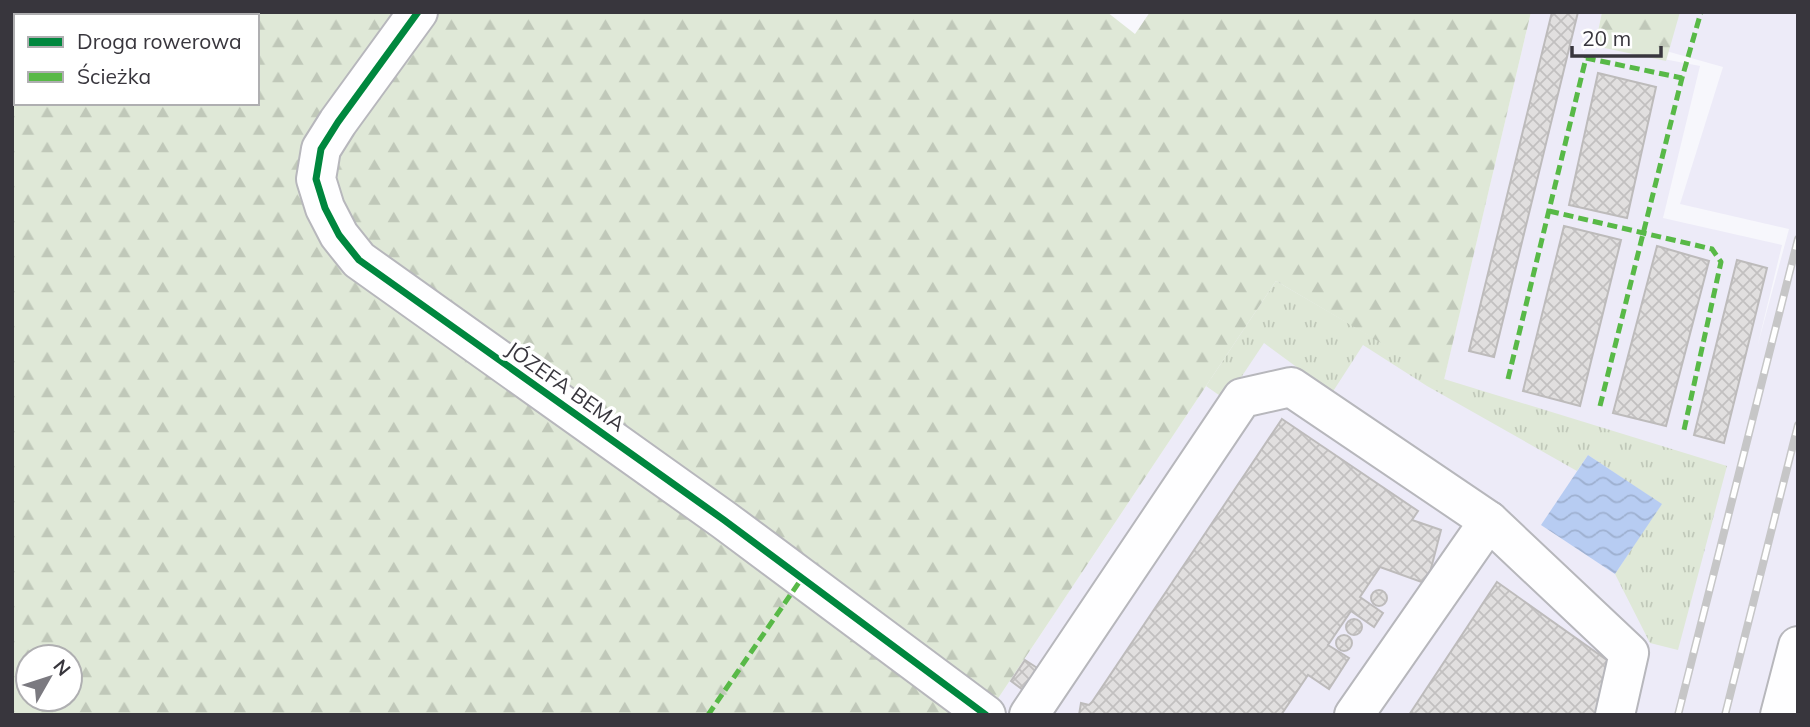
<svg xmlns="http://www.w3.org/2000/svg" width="1810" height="727" font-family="Mulish,sans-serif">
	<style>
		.built { fill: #edebf8 }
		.grass { fill: url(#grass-tufts) }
		.forest { fill: url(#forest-firs); fill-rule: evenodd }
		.water { fill: url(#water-waves) }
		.building { fill: url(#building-cross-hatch); stroke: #bdbbbb; stroke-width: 2 }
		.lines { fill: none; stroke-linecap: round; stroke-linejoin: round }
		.minor-casing { stroke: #b7b7bc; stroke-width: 42 }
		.minor { stroke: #fefeff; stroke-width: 38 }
		.rail-casing { stroke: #c6c6c7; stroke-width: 8 }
		.rail { stroke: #fff; stroke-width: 5; stroke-dasharray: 16; stroke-linecap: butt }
		.quiet { stroke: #58b947; stroke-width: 5; stroke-dasharray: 10 5; stroke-linecap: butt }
		.cycleway-casing { stroke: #fff; stroke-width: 11 }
		.cycleway { stroke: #00873e; stroke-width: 7 }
		.labels { text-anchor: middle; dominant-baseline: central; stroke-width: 7; stroke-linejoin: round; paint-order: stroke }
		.street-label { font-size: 21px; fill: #38363d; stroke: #fff }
	</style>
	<defs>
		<pattern id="grass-tufts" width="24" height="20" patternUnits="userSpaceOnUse" patternTransform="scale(1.75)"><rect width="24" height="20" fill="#dfe8d7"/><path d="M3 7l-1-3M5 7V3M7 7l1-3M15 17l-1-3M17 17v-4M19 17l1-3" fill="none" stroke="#c0c8b9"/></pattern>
		<pattern id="forest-firs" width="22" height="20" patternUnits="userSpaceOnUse" patternTransform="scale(1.75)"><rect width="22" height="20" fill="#dfe8d7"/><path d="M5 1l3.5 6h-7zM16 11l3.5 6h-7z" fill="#c0c8b9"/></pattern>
		<pattern id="water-waves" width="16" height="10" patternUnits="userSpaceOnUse" patternTransform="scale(1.75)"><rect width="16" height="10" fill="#b7ccf2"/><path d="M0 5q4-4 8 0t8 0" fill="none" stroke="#9eb0d0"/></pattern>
		<pattern id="building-cross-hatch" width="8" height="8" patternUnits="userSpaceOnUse" patternTransform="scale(1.75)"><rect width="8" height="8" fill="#e1dfdf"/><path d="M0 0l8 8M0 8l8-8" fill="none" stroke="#c2c0c0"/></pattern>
	</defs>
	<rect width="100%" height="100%" fill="#f7f7fc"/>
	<path class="built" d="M1531,12H1602L1595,46L1700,66L1663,218L1782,245L1758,344L1789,229L1680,204L1723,67L1659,49L1668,12H1798V715H987L1276,281L1444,379Z"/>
	<path class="grass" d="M1276,281L1444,379L1727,466L1678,650L1650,643L1615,574L1661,504L1588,455L1577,471L1427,386L1363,345L1332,393L1264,343L1226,400L1206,386Z"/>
	<g class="forest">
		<path d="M12,12H1107L1135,34L1150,12H1531L1444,380L1276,281L987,715H12ZM16,16H257V103H16ZM28,657H70V699H28Z"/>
		<path d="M1602,12H1680L1666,61L1595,46Z"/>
	</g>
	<path class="water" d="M1588,455L1662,504L1615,574L1541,525Z"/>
	<g class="building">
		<path d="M1552,12H1578L1494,357L1469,351Z"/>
		<path d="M1598,73L1656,87L1627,218L1569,205Z"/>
		<path d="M1564,226L1621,240L1580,406L1523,391Z"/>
		<path d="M1657,246L1709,261L1666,426L1613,413Z"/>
		<path d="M1737,260L1767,268L1724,443L1694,435Z"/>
		<path d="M1282,419L1418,511L1412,520L1441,530L1427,584L1380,567L1360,597L1383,613L1374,627L1351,611L1328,645L1349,658L1329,689L1308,675L1281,715H1079L1081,703L1089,705L1092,702Z"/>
		<path d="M1497,582L1611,663L1599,715H1409Z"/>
		<circle cx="1379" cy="598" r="8"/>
		<circle cx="1354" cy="627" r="8"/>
		<circle cx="1344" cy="643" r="8"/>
		<path d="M1025,660L1045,673L1023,690L1011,681Z"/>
	</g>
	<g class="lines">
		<g class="minor-casing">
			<g id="minor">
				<path d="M418,12L338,122L321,149L316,179L325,208L339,235L359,260L724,520L986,715"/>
				<path d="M1489,521L1629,653L1615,715"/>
				<path d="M1029,715L1242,398L1291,387L1489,521L1354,715"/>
				<path d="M1780,715L1798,646"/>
			</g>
		</g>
		<use href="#minor" class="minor"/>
		<g class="rail-casing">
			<g id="rail">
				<path d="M1678,715L1798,239"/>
				<path d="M1725,715L1798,425"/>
			</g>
		</g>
		<use href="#rail" class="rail"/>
		<g class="quiet">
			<path d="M12,60L16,61"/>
			<path d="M1549,211L1712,249L1721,262L1684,430"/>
			<path d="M1508,379L1586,58L1682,78"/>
			<path d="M1600,406L1682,78L1701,12"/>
			<path d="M708,715L802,578"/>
		</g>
		<g class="cycleway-casing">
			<path id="cycleway" d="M418,12L338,122L321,149L316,179L325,208L339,235L359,260L724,520L986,715"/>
		</g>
		<use href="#cycleway" class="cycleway"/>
	</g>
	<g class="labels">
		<g class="street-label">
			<text transform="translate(566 386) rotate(35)">JÓZEFA BEMA</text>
		</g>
	</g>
	<rect width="1810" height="727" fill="none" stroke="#38363d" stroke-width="28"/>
	<rect x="14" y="14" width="245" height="91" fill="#ffffff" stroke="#afafb1" stroke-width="2"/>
	<rect x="28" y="37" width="35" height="10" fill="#00873e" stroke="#afafb1" stroke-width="2"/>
	<text x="77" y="49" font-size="21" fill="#38363d">Droga rowerowa</text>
	<rect x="28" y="72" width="35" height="10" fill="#58b947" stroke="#afafb1" stroke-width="2"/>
	<text x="77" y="84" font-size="21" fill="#38363d">Ścieżka</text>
	<g transform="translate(49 678) rotate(51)"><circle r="33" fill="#ffffff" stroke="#afafb1" stroke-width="2"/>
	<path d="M0-5L12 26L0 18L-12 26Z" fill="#7b7a80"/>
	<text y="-10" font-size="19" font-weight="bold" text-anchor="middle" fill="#38363d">N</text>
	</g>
	<path d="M1572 46v10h89v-10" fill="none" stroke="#38363d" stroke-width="3.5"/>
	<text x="1582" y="46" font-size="21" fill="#38363d" stroke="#ffffff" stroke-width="5" paint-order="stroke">20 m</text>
</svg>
